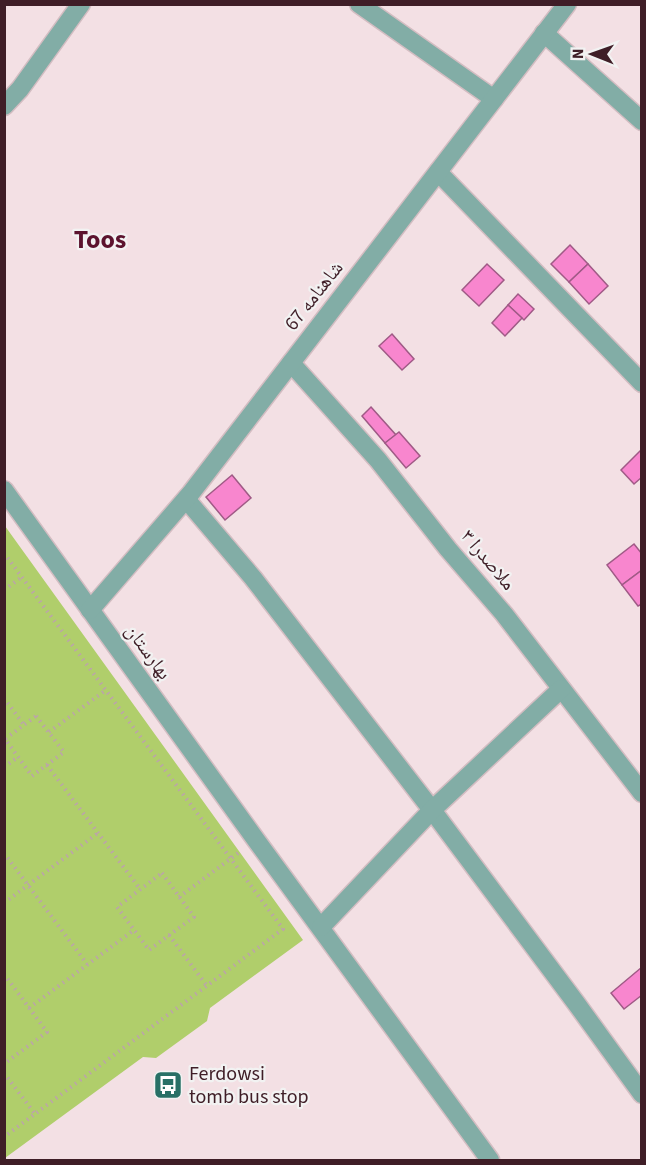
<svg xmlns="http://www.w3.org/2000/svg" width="646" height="1165" font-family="'Source Sans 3','Noto Naskh Arabic',sans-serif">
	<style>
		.green { fill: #b0ce6b }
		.building { fill: #f886ce; stroke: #a05a86; stroke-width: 1.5 }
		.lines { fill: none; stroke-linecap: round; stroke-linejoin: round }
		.minor-casing { stroke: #d3bdc2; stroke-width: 21 }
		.path { stroke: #bca4aa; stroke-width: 4; stroke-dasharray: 1.5 4.5; stroke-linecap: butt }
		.minor { stroke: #82ada6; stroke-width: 18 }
		.labels { text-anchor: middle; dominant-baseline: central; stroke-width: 4.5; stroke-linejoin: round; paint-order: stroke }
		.street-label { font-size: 20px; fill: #3f1e27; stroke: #f2f2f2 }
		.poi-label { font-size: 20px; fill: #3f1e27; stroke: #f2f2f2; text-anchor: start }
		.district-label { font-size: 26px; font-weight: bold; fill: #5c132e; stroke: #f2f2f2 }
	</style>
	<rect width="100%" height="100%" fill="#f3e0e4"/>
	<path class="green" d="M5,526L303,940L210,1008L207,1021L156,1058L143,1057L5,1158Z"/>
	<g class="building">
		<path d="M570,245L588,264L569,282L551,264Z"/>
		<path d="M487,264L504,280L479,306L462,290Z"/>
		<path d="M588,264L608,286L589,304L569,282Z"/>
		<path d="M518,294L534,309L524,320L508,305Z"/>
		<path d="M508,305L522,318L505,336L492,323Z"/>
		<path d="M392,334L414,359L402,370L379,346Z"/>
		<path d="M371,407L396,435L385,443L362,416Z"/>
		<path d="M399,432L420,456L406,468L385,443Z"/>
		<path d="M642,449V477L634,484L621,470Z"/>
		<path d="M232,475L251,498L225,520L206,497Z"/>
		<path d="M634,544L642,554V570L622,585L607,565Z"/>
		<path d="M642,570V604L638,606L622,585Z"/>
		<path d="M642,967V995L624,1009L611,993Z"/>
	</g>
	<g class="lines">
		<g class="minor-casing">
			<g id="minor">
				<path d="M359,4L494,99"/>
				<path d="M544,33L642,121"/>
				<path d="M4,106L20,89L81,4"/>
				<path d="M438,172L642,383"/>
				<path d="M291,363L378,460L448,549L504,614L642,793"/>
				<path d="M4,490L256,840L490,1160"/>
				<path d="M186,499L253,578L432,810L576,1003L642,1094"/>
				<path d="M90,610L191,493L567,4"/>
				<path d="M321,927L432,810L561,689"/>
			</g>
		</g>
		<g class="path">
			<path d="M4,553L283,929L4,1137"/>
			<path d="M4,590L22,577"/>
			<path d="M4,698L24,725"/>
			<path d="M36,716L64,752L32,776L5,739Z"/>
			<path d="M49,732L106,690"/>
			<path d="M47,765L140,889"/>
			<path d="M4,767L18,757"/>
			<path d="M4,853L87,964"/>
			<path d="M162,873L194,917L149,950L117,907Z"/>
			<path d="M179,897L241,851"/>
			<path d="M4,903L98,833"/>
			<path d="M169,935L207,986"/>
			<path d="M4,974L47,1032L4,1064"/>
			<path d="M29,1008L134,930"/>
			<path d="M4,1073L35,1114"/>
		</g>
		<use href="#minor" class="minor"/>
	</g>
	<defs>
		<g id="bus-square" transform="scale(1.5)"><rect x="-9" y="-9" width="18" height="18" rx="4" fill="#287066" stroke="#f2f2f2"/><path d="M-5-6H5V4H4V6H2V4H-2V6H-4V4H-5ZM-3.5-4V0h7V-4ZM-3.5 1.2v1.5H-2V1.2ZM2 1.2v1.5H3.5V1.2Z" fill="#fff"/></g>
	</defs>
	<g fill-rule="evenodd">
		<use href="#bus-square" x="168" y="1085"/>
	</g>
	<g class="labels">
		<g class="street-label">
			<text transform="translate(314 296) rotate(-52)">شاهنامه 67</text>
			<text transform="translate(488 560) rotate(50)">ملاصدرا ۳</text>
			<text transform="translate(148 652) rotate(54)">بهارستان</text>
		</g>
		<g class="poi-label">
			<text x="189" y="1074">Ferdowsi<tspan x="189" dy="23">tomb bus stop</tspan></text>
		</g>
		<g class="district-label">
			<text x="100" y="239">Toos</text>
		</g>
	</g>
	<rect width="646" height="1165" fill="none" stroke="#3f1e27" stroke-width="12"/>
	<g transform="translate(592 54) rotate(271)" stroke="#f2f2f2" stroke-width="4.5" paint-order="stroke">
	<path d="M0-4.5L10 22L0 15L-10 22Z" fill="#3f1e27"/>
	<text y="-9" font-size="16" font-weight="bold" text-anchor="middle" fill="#3f1e27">N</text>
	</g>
</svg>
